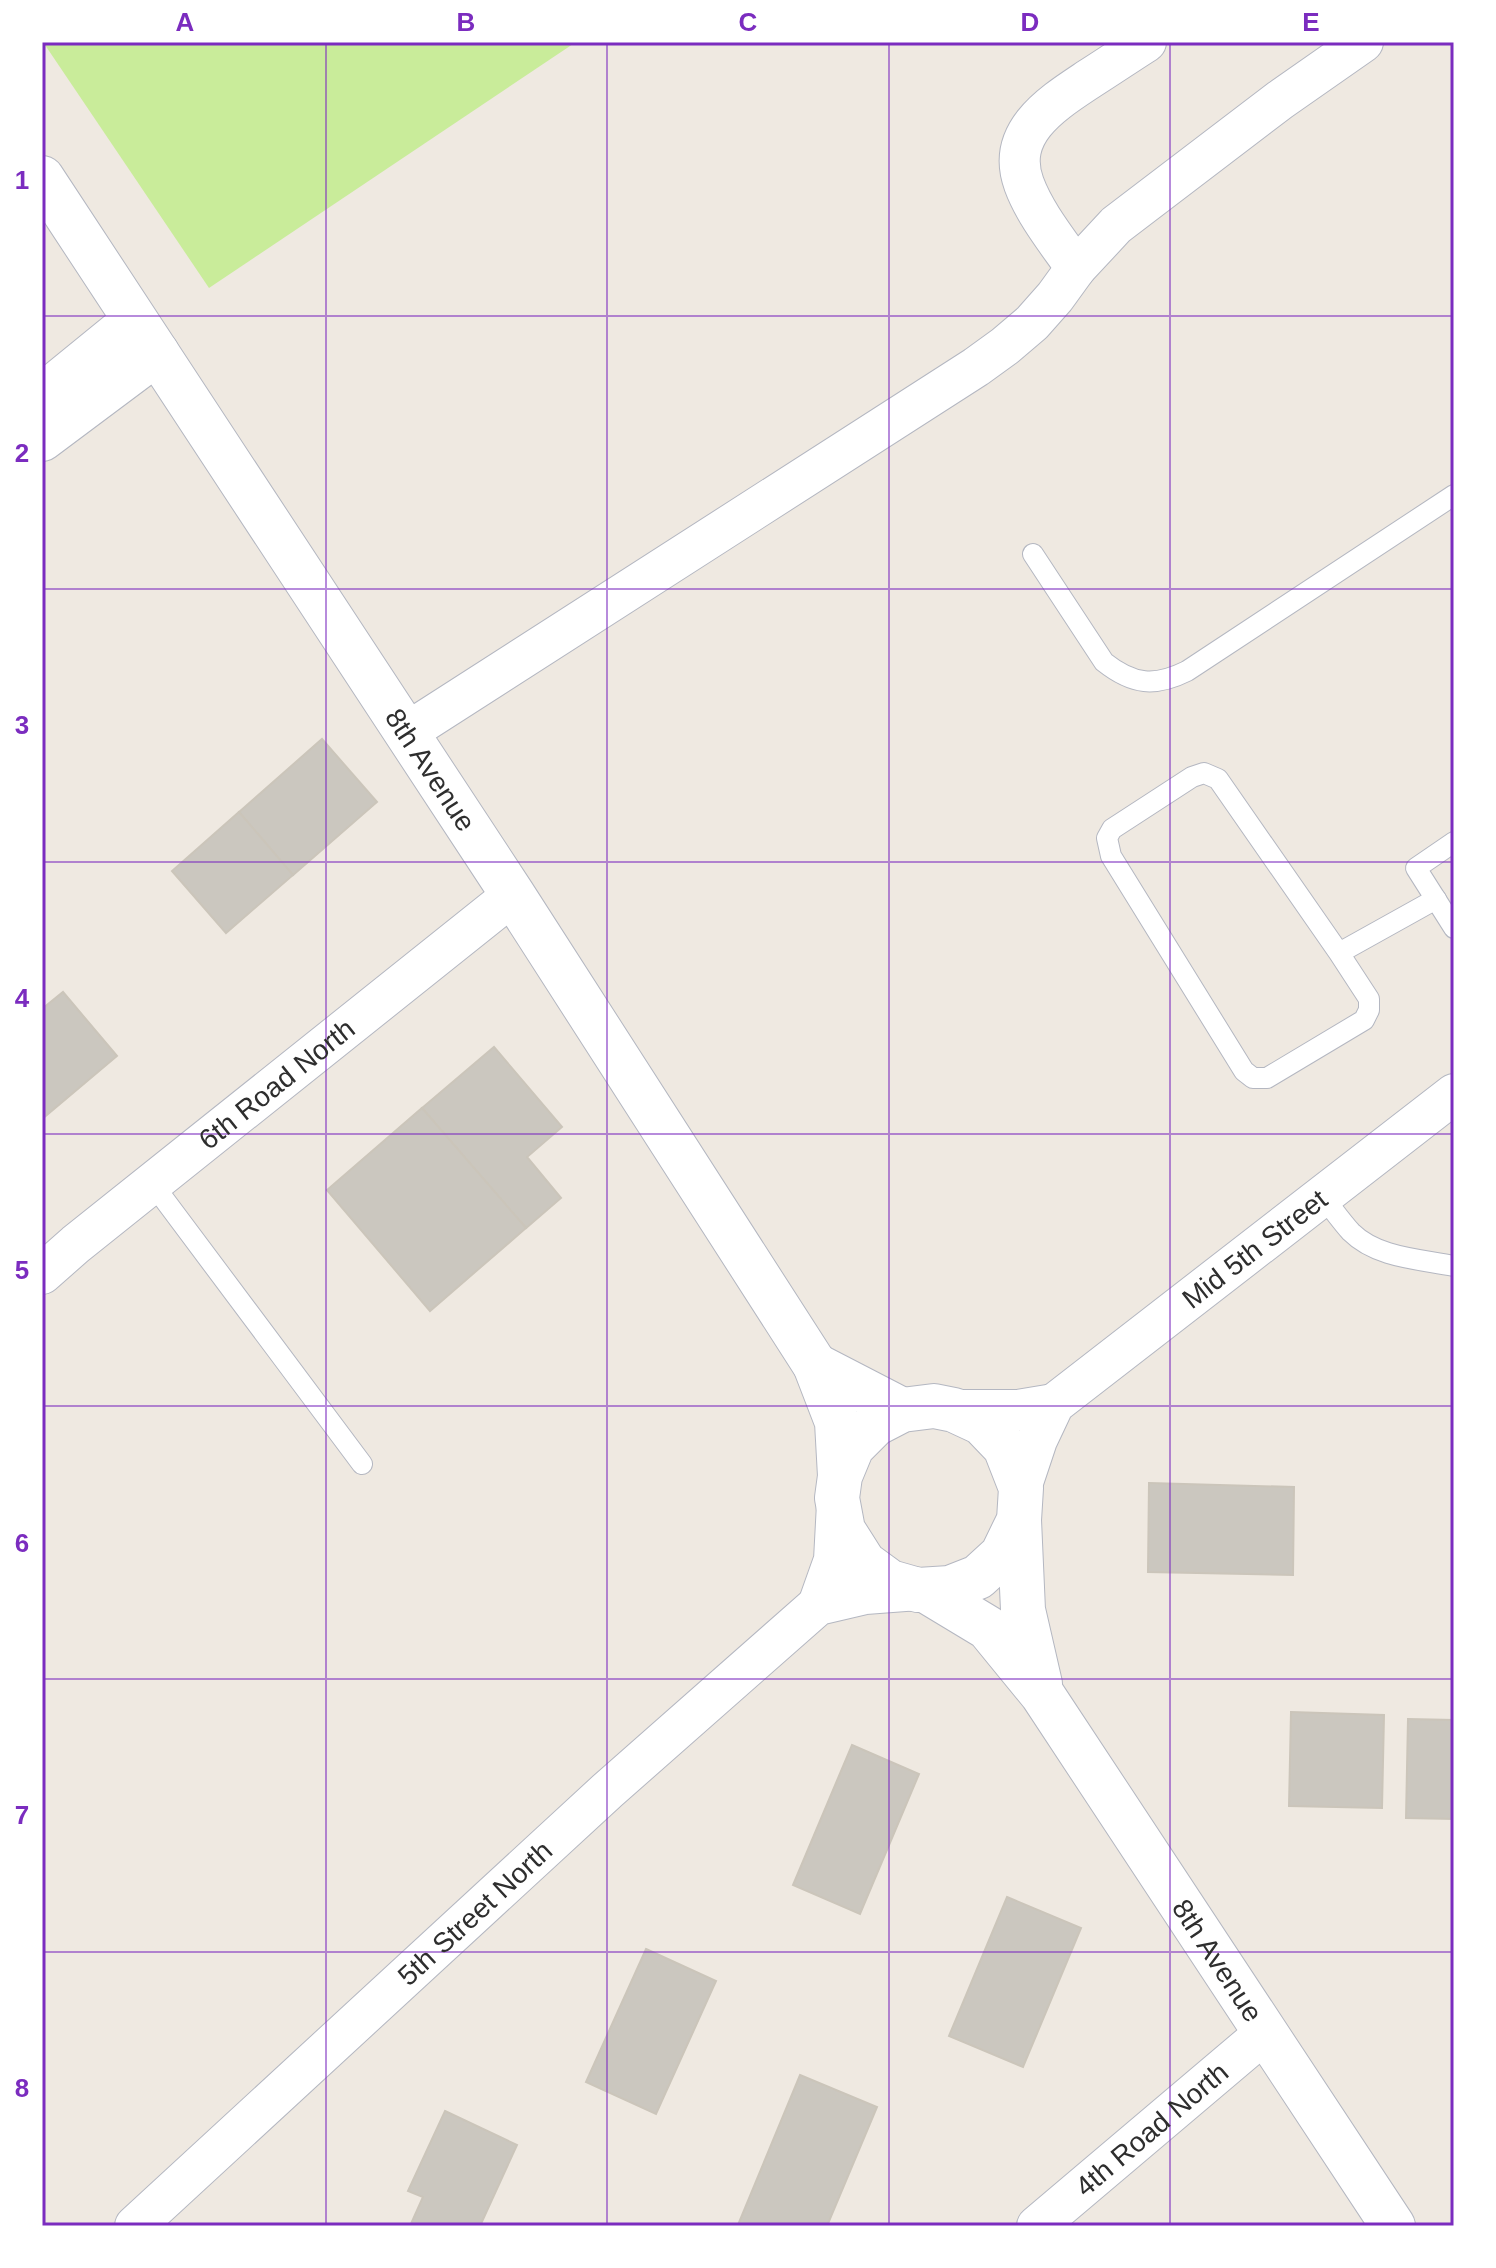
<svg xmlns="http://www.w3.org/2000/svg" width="1496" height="2268" font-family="Helvetica,sans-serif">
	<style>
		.pitch { fill: #c9ec9a }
		.building { fill: #cbc7bf; stroke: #cbc5ba; stroke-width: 2 }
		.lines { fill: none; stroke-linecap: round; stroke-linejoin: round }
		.lane-casing { stroke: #b4b7c1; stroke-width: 22 }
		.street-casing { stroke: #b4b7c1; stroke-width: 42 }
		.secondary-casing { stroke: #b4b7c1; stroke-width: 46 }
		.lane { stroke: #fff; stroke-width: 20 }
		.street { stroke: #fff; stroke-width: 40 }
		.secondary { stroke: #fff; stroke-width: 44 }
		.grid { fill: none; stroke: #7b2cbf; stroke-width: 2; stroke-opacity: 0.55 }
		.labels { text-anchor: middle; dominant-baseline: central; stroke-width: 6; stroke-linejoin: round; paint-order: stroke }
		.street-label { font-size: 28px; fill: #2e2e2e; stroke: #fff }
		.neatline { fill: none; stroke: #7b2cbf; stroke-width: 3 }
		.grid-label { font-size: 26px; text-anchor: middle; font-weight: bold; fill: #7b2cbf }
	</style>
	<rect width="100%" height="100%" fill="#efe9e1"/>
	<path class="pitch" d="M43,42H576L209,288Z"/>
	<g class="building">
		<path d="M322,739L377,802L293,875L239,812Z"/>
		<path d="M239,812L293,875L226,933L172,871Z"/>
		<path d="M63,992L117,1056L42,1119V1009Z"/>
		<path d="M494,1047L562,1127L527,1157L561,1198L526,1228L422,1108Z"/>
		<path d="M422,1108L526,1228L430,1311L327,1190Z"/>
		<path d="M1149,1483L1294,1487L1293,1575L1148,1572Z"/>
		<path d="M1291,1712L1384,1715L1382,1808L1289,1806Z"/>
		<path d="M1408,1719L1454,1720V1819L1406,1818Z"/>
		<path d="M852,1745L919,1774L860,1914L793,1885Z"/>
		<path d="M1007,1897L1081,1928L1023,2067L949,2036Z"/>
		<path d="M646,1949L716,1981L656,2114L586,2082Z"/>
		<path d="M800,2075L877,2107L827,2226H741L738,2225Z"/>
		<path d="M445,2111L517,2145L480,2226H410L423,2197L408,2191Z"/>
	</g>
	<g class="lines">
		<g class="lane-casing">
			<g id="lane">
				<path d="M1033,554L1104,662C1133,685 1155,687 1187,671L1454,495"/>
				<path d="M1454,842L1416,868L1454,928"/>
				<path d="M1339,953L1218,779L1204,773L1192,777L1112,829L1107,838L1111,856L1244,1071L1253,1078H1267L1364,1020L1369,1010V999L1339,953L1436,899"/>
				<path d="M152,1183L362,1464"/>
				<path d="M1323,1197C1332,1208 1341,1221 1351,1232C1377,1258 1420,1259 1454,1266"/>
			</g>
		</g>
		<g class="street-casing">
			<g id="street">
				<path d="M1076,268C1058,242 1035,214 1024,184C1005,132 1053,103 1089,79C1108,67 1127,54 1146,42"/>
				<path d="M406,733L976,367L1005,346L1032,323L1055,297L1076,268L1116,225L1280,100L1363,42"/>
				<path id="s1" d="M42,1274L76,1244L513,895"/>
				<path d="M954,1410H1018L1054,1404"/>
				<path id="s2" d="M1021,1488L1037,1440L1054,1404L1454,1094"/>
				<path d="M818,1605L834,1560L837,1504"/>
				<path id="s3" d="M135,2226L607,1791L818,1605L865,1594L918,1590"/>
				<path id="s4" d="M1037,2226L1265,2033"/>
			</g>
		</g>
		<g class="secondary-casing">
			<g id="secondary">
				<path id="s5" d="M42,178L513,895L815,1365L837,1422L840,1476L837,1498L843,1530L864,1563L890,1582L918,1590L950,1588L978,1577L1002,1555L1019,1520L1021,1488L1005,1447L982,1423L954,1410L934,1406L902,1410L875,1424L852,1447L840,1476"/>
				<path d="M42,396L134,321"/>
				<path d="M42,439L157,353"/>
				<path d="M815,1365L902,1410"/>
				<path d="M1019,1520L1023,1610L1040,1684"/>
				<path id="s6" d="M925,1590L988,1628L1042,1694L1393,2226"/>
			</g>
		</g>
		<use href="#lane" class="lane"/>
		<use href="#street" class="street"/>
		<use href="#secondary" class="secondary"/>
	</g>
	<path class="grid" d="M326,42V2226M607,42V2226M889,42V2226M1170,42V2226M42,316H1454M42,589H1454M42,862H1454M42,1134H1454M42,1406H1454M42,1679H1454M42,1952H1454"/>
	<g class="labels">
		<g class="street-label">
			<text stroke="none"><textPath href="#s5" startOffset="708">8th Avenue</textPath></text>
			<text stroke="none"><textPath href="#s1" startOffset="302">6th Road North</textPath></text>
			<text stroke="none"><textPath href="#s2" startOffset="344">Mid 5th Street</textPath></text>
			<text stroke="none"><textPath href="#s3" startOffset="462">5th Street North</textPath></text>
			<text stroke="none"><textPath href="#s6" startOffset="478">8th Avenue</textPath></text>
			<text stroke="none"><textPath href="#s4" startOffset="150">4th Road North</textPath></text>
		</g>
	</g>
	<rect width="1496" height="2268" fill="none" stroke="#ffffff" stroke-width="88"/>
	<rect x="44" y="44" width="1408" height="2180" class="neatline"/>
	<g class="grid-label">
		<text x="185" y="31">A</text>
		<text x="466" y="31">B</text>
		<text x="748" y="31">C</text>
		<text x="1030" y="31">D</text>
		<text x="1311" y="31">E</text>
		<text x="22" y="189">1</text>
		<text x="22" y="462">2</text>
		<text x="22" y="734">3</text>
		<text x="22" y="1007">4</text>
		<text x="22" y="1279">5</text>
		<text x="22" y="1552">6</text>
		<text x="22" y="1824">7</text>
		<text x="22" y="2097">8</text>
	</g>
</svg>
